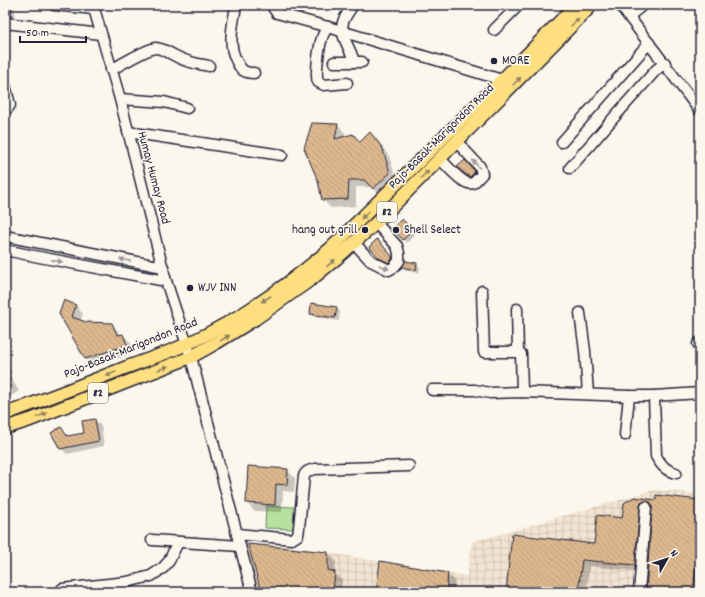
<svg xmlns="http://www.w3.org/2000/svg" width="705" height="597" font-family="Dekko,sans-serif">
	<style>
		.industrial { fill: url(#industrial-grid) }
		.pitch { fill: #b8e19d; stroke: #6d826c }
		.shadow { fill: #0003 }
		.building { fill: url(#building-back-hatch); stroke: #22223b }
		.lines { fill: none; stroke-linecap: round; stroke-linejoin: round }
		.minor-casing { stroke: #22223b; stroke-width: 13 }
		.major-casing { stroke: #22223b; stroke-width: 15 }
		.minor { stroke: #fbf7ec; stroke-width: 10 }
		.major { stroke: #fedf80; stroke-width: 12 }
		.oneway { fill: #90805e }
		.oneway2 { fill: #99979c }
		.poi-dot { fill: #22223b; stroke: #fbf7ec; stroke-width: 1.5 }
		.labels { text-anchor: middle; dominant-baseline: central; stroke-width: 3.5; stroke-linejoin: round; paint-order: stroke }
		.shield { fill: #fbf7ec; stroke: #636270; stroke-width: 1 }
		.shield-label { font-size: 12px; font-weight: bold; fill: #22223b }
		.poi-label { font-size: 13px; fill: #22223b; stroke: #fbf7ec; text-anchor: start }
		.street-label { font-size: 13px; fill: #22223b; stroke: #fbf7ec }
	</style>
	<defs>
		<pattern id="industrial-grid" width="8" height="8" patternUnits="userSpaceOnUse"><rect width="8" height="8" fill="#f2e4d0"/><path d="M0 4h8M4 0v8" fill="none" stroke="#cfc3b4"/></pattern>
		<pattern id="building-back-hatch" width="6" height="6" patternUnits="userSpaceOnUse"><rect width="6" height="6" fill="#ddb88e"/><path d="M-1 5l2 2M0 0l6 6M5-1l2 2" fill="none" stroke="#bd9e7b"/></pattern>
	</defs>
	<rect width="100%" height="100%" fill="#fbf7ec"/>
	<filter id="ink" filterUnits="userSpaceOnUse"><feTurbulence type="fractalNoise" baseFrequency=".025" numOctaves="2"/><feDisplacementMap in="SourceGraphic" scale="8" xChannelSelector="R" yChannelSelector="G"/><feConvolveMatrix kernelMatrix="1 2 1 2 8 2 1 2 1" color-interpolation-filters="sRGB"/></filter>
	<g filter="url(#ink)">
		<path class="industrial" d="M654,490L700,494V564L697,592H257L243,543L287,546L467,576L472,542Z"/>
		<path class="pitch" d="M266,506L294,507L293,529L265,528Z"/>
		<g class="shadow">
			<path d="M5,5L12,6L15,9L14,20L5,19Z"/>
			<path d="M313,124L338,125L345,133L344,138L360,143L377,141L389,156L397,181L381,196L372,187H356V206L331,208L323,200Z"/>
			<path d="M465,161L475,173L476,174L472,178L467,175Z"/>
			<path d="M402,220L415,234L407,243L393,228Z"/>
			<path d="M377,241L394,258V260L391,263L382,259Z"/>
			<path d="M406,262L417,264L420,268L419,273L407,271L403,267Z"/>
			<path d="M76,306L83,314L80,321L85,323L111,324L119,332L121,335H123L131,343L134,353L93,366L86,359L60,314Z"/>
			<path d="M336,308L340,311L339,321L314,317L311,313Z"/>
			<path d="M5,363L12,373L9,375L19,391L10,397L6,393L5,394Z"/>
			<path d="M95,420L101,426L104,446L67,454L61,448V429L69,437L85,434Z"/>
			<path d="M287,470L295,478L294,492L283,491L282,512L254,511L247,503Z"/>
			<path d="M634,498L657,501H700V592H647L653,508H650L642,572L589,566L586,592H507L595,545L623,519Z"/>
			<path d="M328,553L336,561L335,573L342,580L341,592H262Z"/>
			<path d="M447,574L455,581L454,592H377Z"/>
		</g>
		<g class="building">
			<path d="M5,5H12L11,17H5Z"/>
			<path d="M312,123L338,124L335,139L353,134L360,142L370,132L382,147L390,173L373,189L364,180H349L348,199L322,200L318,181L304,148Z"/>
			<path d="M465,160L474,170L475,172L470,177L464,173L457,167Z"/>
			<path d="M402,219L413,230L403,240L392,228Z"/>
			<path d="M377,239L392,256V259L389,263L379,258L369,247Z"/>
			<path d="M405,261L417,263L416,270L402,267Z"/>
			<path d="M64,300L76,305L72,317L86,322L112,323L117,335L123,334L127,345L85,359L59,314Z"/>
			<path d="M311,303L337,307L335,318L310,314Z"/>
			<path d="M95,419L99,441L60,449L51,433L61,427L67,436L84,433L82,421Z"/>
			<path d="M248,466L288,469L287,485L276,484L275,505L246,503Z"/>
			<path d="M656,495L700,500V531L693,592H646L652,508V505L650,502L646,501L641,503L640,506L635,565L582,560L578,592H506L512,534L594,544L597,515L622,518L624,503L634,497L656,500Z"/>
			<path d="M248,544L328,552V570L335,572L333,592H261Z"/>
			<path d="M380,561L448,573L446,592H376Z"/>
		</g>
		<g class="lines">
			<g class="minor-casing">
				<g id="minor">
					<path d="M54,5L94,9"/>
					<path d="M93,5L120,99L166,281L191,357L252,592"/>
					<path d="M272,5L274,9L277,13L328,27L502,80"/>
					<path d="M353,5C350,10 345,16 343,22C339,36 351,48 354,62"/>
					<path d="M620,5L700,111"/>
					<path d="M236,6C233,24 227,45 237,62C241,70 244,73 254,73"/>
					<path d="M629,16L643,5"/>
					<path d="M5,23L101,34"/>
					<path d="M328,27C325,31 323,34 322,38C319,47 315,74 318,82L324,85L347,83"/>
					<path d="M494,30L519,5"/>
					<path d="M334,62H362"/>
					<path d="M111,70C120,65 148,48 156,48C166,49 173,56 182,59C190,63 200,64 209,66"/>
					<path d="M5,85L10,105L8,108L5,109"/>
					<path d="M120,99L164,102L187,108"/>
					<path d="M128,132L282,155"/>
					<path d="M562,142L649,43"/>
					<path d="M440,159C446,164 464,187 473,183C476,181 479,177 482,174L480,167L457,142"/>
					<path d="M570,168L617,114L656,70L665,63"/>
					<path d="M5,236L163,267"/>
					<path d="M354,243L371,261L389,270L394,267L399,261V253L397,246L376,223"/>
					<path d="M5,250L39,257L166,281"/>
					<path d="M482,291L484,352H518"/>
					<path d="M517,309L518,352L521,354L522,392"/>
					<path d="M580,313L585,351L588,394"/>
					<path d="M698,344L700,342"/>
					<path d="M432,390H475L490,393L522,392L629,396H654L700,393"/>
					<path d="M654,396L656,456C661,465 666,471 676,473"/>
					<path d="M625,435L629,396"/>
					<path d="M237,534L292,539L298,535L299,528L304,476C306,471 310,470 315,469L409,466"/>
					<path d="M152,540L240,546"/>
					<path d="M62,589L127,582L151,576L163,568L169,561L178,542"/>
					<path d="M639,592L646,507"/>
				</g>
			</g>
			<g class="major-casing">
				<g id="major">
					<path d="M5,414C46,399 87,383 127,367C147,360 167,353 187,344C239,320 287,286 330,249L502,80L576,5"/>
					<path d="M5,428L30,420L191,357L216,343L255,319L313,278L337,258L376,223L592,5"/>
				</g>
			</g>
			<use href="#minor" class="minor"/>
			<use href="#major" class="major"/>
		</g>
		<defs><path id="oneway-solid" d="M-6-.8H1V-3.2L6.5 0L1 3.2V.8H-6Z"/></defs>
		<g class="oneway">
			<use href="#oneway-solid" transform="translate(575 22) rotate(-45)"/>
			<use href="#oneway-solid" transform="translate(517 81) rotate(-45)"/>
			<use href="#oneway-solid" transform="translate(425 174) rotate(-45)"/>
			<use href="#oneway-solid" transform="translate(365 215) rotate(136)"/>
			<use href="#oneway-solid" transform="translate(331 263) rotate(-40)"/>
			<use href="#oneway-solid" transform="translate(266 299) rotate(147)"/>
			<use href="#oneway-solid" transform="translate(225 338) rotate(-32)"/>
			<use href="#oneway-solid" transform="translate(163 368) rotate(-21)"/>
			<use href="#oneway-solid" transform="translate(111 374) rotate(159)"/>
			<use href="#oneway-solid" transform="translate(42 415) rotate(-21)"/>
		</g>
		<g class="oneway2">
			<use href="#oneway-solid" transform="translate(476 164) rotate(-130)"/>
			<use href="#oneway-solid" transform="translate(125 260) rotate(-169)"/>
			<use href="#oneway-solid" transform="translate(57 261) rotate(11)"/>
			<use href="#oneway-solid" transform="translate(384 267) rotate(23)"/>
		</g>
	</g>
	<g class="poi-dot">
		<circle cx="494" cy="61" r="4"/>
		<circle cx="365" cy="230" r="4"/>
		<circle cx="396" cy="230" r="4"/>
		<circle cx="190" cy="288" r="4"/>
	</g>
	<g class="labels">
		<g class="shield">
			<rect x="377" y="202" width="20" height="20" rx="3"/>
			<rect x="88" y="383" width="20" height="20" rx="3"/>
		</g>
		<g class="shield-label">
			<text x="387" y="212">82</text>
			<text x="98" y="393">82</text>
		</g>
		<g class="poi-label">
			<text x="502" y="61">MORE</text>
			<text x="357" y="230" text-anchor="end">hang out grill</text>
			<text x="404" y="230">Shell Select</text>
			<text x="198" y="288">WJV INN</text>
		</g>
		<g class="street-label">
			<text transform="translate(442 137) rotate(-45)">Pajo-Basak-Marigondon Road</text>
			<text transform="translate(153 178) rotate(75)">Humay Humay Road</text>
			<text transform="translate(131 349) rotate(-22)">Pajo-Basak-Marigondon Road</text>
		</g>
	</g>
	<rect width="705" height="597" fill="none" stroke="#fbf7ec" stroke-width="20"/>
	<rect x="10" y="10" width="685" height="577" fill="none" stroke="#22223b" stroke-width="1.5" filter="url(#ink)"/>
	<g transform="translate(667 559) rotate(51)" stroke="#fbf7ec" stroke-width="3" paint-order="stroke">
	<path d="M0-3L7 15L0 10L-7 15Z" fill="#22223b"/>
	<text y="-6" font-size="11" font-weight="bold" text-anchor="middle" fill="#22223b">N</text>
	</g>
	<path d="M20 36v6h66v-6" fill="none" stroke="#22223b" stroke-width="2"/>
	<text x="26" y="36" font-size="12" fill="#22223b" stroke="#fbf7ec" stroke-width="3" paint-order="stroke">50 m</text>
</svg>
